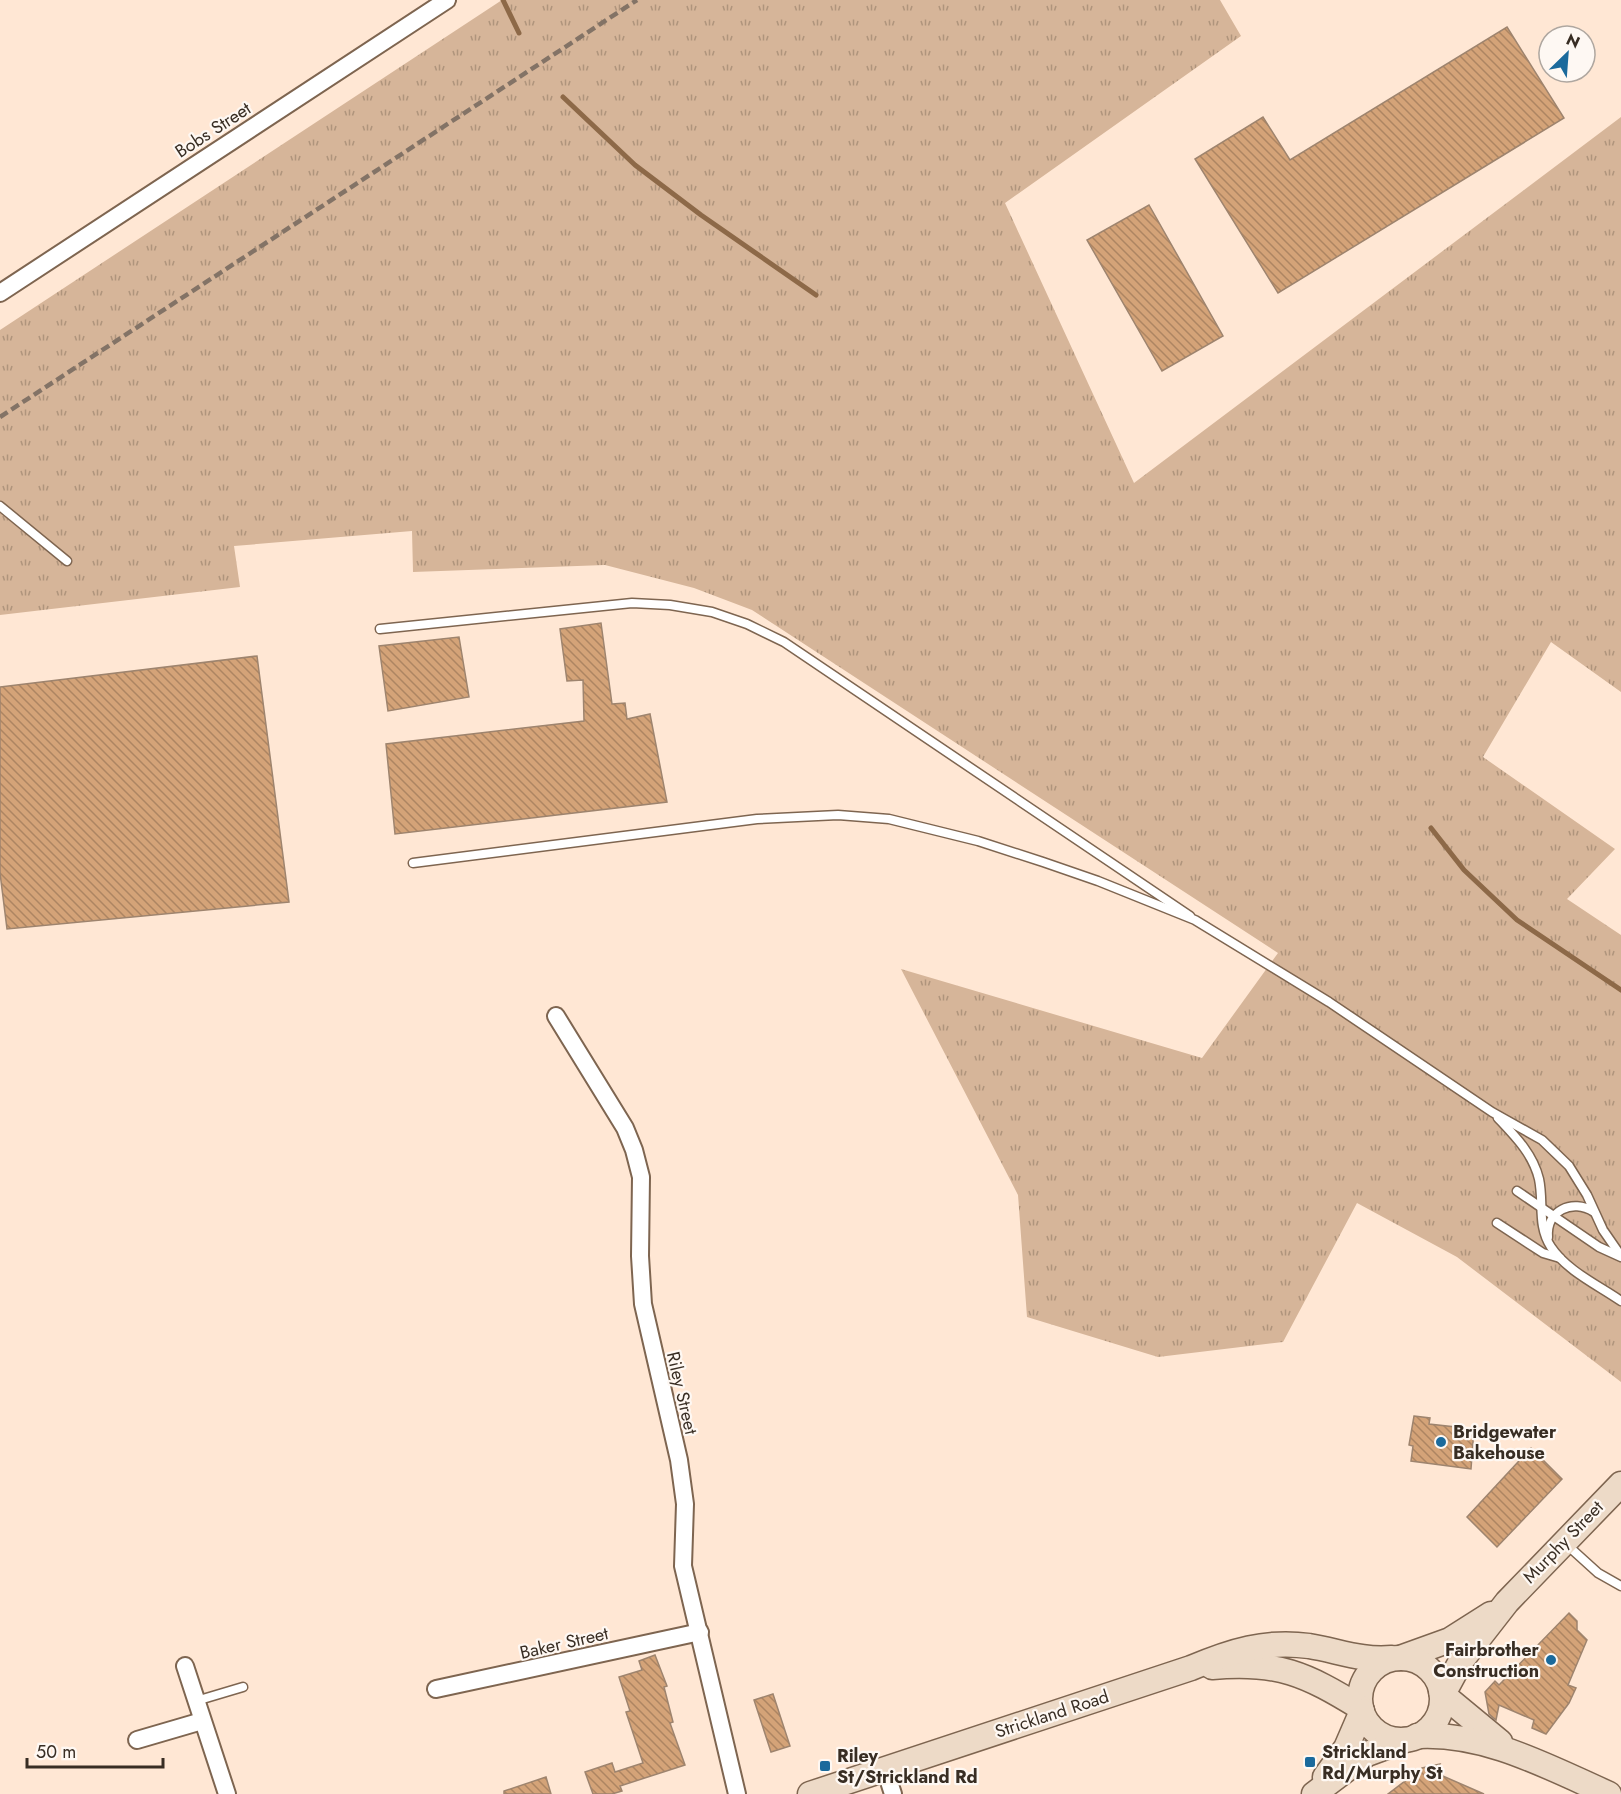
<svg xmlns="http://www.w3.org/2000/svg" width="1621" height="1794" font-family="Jost,sans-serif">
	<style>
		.grass { fill: url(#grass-tufts) }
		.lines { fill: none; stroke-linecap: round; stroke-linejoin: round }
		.stream { stroke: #8d6948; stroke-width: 5 }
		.building { fill: url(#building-back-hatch); stroke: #9e846e; stroke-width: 1.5 }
		.lane-casing { stroke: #7e6550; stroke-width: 11 }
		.street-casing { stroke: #7e6550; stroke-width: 20 }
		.secondary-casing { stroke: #7e6550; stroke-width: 27 }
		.lane { stroke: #fff; stroke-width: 8 }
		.street { stroke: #fff; stroke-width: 16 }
		.secondary { stroke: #eddac7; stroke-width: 24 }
		.rail { stroke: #837366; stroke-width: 4.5; stroke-dasharray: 9 4.5; stroke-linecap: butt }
		.poi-dot { fill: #1b6a9c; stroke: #fef8f3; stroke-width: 2 }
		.labels { text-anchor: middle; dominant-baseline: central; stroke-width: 4.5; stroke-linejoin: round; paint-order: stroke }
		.street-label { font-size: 18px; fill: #382d23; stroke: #fef8f3 }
		.poi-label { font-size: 18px; font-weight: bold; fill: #382d23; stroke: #fef8f3; text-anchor: start }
	</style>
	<defs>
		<pattern id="grass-tufts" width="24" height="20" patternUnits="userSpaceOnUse" patternTransform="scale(1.5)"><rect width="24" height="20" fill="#d6b599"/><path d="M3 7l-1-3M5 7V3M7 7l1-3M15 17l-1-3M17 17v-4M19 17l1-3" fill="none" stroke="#af947c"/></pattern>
		<pattern id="building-back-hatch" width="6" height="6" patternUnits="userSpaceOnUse" patternTransform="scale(1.5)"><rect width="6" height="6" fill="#d4a378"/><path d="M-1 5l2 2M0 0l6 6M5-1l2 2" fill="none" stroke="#ad8562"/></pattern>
	</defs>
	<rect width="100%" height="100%" fill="#ffe7d4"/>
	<path class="grass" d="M502,0H1220L1241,36L1005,203L1134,483L1621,117V692L1551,642L1483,757L1615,849L1567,899L1621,935V1382L1457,1257L1357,1203L1283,1342L1158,1357L1027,1317L1018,1195L901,969L1202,1058L1278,953L752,610L694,588L605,565L413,572L412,531L234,546L240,587L0,615V330Z"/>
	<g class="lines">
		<g class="stream">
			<path d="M503,0L519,33"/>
			<path d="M563,97L635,165L701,215L816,295"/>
			<path d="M1431,828L1464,870L1517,920L1621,990"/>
		</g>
	</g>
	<g class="building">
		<path d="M1507,27L1564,118L1278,293L1195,159L1263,117L1290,160Z"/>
		<path d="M1149,205L1223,336L1162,371L1087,240Z"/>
		<path d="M601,623L612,704L625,703L627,719L650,714L667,802L395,834L386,744L584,721L583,680L567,681L560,629Z"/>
		<path d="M459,637L469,697L388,711L379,646Z"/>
		<path d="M257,656L289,902L7,929L0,873V687Z"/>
		<path d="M1414,1416L1430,1418L1429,1424L1474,1429L1471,1469L1411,1461L1413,1446L1409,1445Z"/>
		<path d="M1531,1448L1562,1479L1497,1547L1467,1517Z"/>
		<path d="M1569,1613L1577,1621V1630L1587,1640L1568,1685L1576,1688L1569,1703L1546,1734L1532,1728L1534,1720L1499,1705L1496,1720L1489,1714L1485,1692L1495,1681L1499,1685Z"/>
		<path d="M655,1655L667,1686L664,1687L673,1722L670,1723L685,1765L620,1786L622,1791L612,1794H593L585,1772L612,1763L615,1772L643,1763L626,1712L630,1711L619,1677L642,1670L639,1661Z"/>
		<path d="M773,1694L790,1746L771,1752L754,1700Z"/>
		<path d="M1440,1764L1436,1773L1484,1794H1388L1422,1768Z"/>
		<path d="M546,1777L551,1794H504V1791Z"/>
	</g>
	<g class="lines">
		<g class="lane-casing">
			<g id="lane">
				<path d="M0,506L67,561"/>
				<path d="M380,629L632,603L670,605L712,612L747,624L784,642L1190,916"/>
				<path d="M413,863L757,819L838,815L889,819L978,841L1043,862L1098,881L1195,920L1329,1002L1492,1112L1542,1140L1569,1166L1587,1195L1603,1230L1621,1256"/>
				<path d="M1498,1118C1515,1136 1533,1154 1539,1179C1544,1202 1537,1226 1551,1247C1567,1271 1598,1285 1621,1301"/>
				<path d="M1517,1191L1599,1247L1621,1257"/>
				<path d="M1497,1223L1543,1253L1560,1258"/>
				<path d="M1548,1237C1546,1211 1572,1198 1594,1212"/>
				<path d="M1566,1544L1598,1573L1621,1586"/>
				<path d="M196,1701L243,1687"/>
			</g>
		</g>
		<g class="street-casing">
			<g id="street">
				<path d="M0,293L447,0"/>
				<path d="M556,1016L625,1128L634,1150L641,1177L640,1256L643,1304L679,1460L685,1504L683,1566L737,1794"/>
				<path d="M185,1666L227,1794"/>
				<path d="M436,1689L700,1632"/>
				<path d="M137,1740L202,1721"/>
				<path d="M885,1769L893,1794"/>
			</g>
		</g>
		<g class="secondary-casing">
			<g id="secondary">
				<path d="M1400,1658L1450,1640L1491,1614"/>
				<circle cx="1401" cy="1699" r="41"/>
				<path d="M1212,1667C1278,1661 1306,1674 1361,1708"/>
				<path d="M1441,1691L1448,1685L1461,1661L1507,1602L1621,1484"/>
				<path d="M1442,1694L1500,1742"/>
				<path d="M1417,1736C1485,1732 1548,1767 1609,1794"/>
				<path d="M1325,1777L1346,1748L1362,1711"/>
				<path d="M810,1794L1191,1668C1231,1651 1266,1640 1309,1646C1339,1651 1362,1661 1392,1658"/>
				<path d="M1314,1794L1367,1754L1405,1740"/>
			</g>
		</g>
		<use href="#lane" class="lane"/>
		<use href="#street" class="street"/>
		<use href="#secondary" class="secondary"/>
		<path class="rail" d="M0,417L637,0"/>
	</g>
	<g class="poi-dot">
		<circle cx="1441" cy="1442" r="6"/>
		<circle cx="1551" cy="1660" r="6"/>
		<rect x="1304" y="1756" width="12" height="12" rx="3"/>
		<rect x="819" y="1760" width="12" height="12" rx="3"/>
	</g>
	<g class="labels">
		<g class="street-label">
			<text transform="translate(213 130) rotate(-33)">Bobs Street</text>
			<text transform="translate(682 1393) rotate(77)">Riley Street</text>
			<text transform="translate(1563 1542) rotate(-46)">Murphy Street</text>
			<text transform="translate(564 1643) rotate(-13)">Baker Street</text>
			<text transform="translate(1052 1714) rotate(-18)">Strickland Road</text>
		</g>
		<g class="poi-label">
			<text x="1453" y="1432">Bridgewater<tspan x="1453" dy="21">Bakehouse</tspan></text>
			<text x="1539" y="1650" text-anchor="end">Fairbrother<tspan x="1539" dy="21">Construction</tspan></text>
			<text x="1322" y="1752">Strickland<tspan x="1322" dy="21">Rd/Murphy St</tspan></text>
			<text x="837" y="1756">Riley<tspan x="837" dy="21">St/Strickland Rd</tspan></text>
		</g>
	</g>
	<g transform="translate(1567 54) rotate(25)"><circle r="28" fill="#fef8f3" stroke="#afa7a0" stroke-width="1.5"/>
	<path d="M0-4.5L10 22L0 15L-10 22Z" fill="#1b6a9c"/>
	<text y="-9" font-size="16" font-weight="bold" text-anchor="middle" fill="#382d23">N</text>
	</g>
	<path d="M27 1758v9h136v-9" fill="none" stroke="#382d23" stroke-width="3"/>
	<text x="36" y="1758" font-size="18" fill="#382d23" stroke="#fef8f3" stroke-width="4.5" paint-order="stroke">50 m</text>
</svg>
